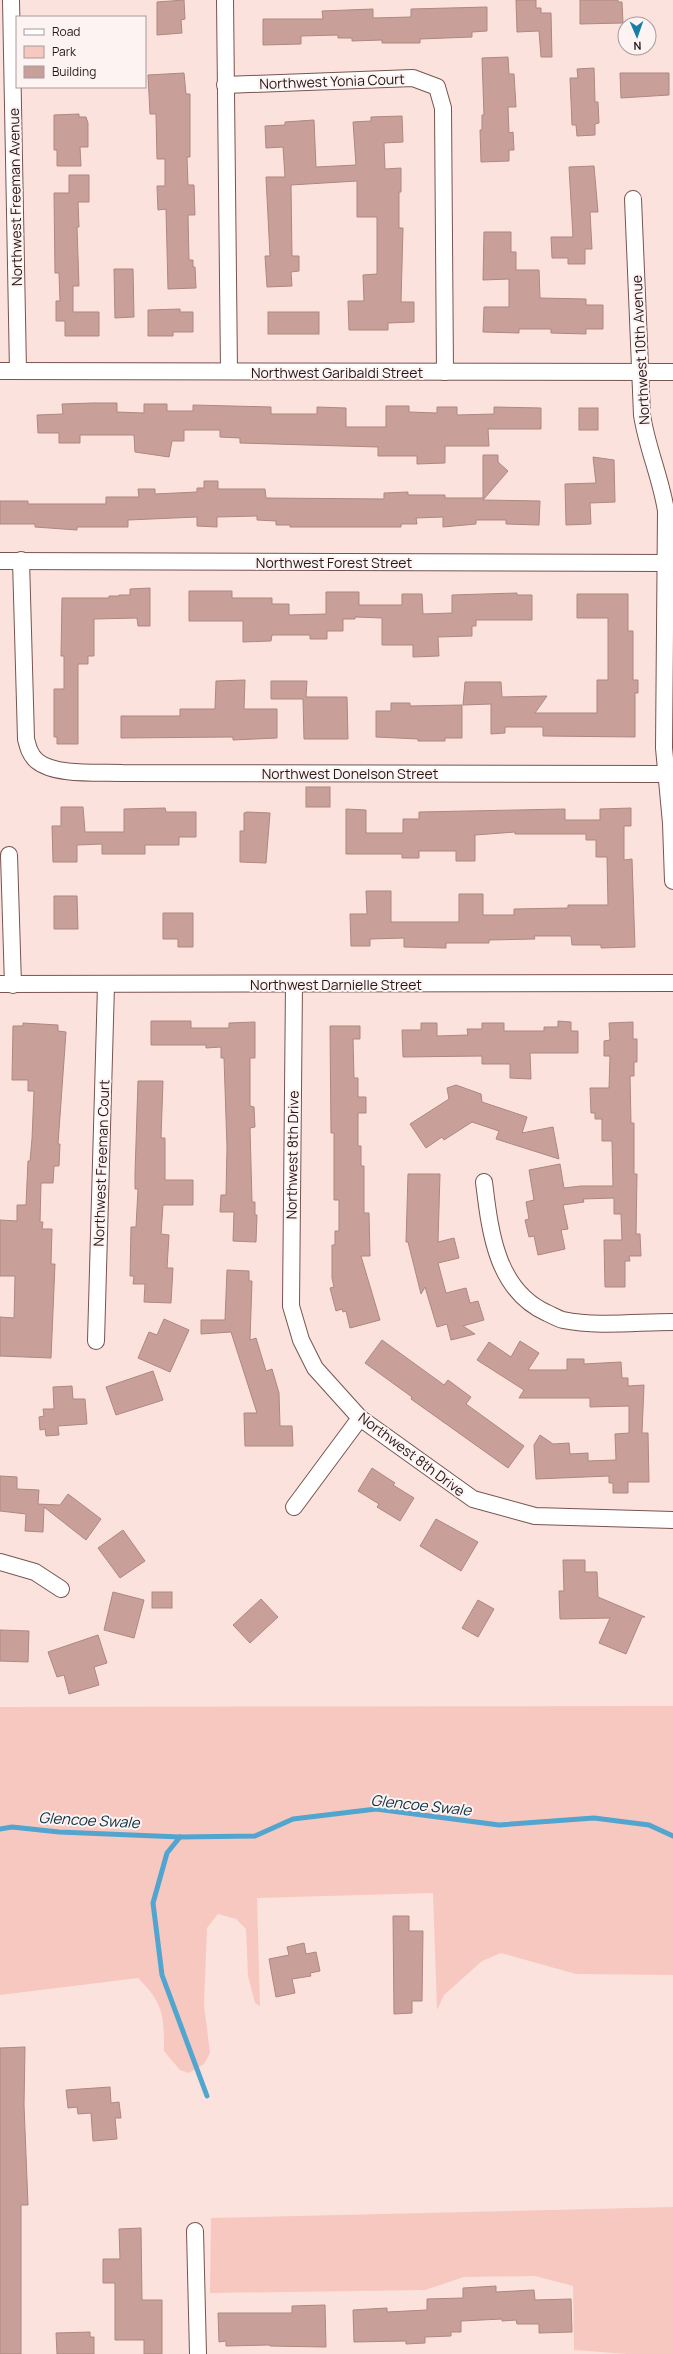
<svg xmlns="http://www.w3.org/2000/svg" width="673" height="2354" font-family="Manrope,sans-serif">
	<style>
		.green { fill: #f7c8c0 }
		.lines { fill: none; stroke-linecap: round; stroke-linejoin: round }
		.stream { stroke: #52a5ce; stroke-width: 5 }
		.building { fill: #c8a099; stroke: #ae8780 }
		.minor-casing { stroke: #78544e; stroke-width: 18 }
		.minor { stroke: #fff; stroke-width: 16 }
		.labels { text-anchor: middle; dominant-baseline: central; stroke-width: 4; stroke-linejoin: round; paint-order: stroke }
		.street-label { font-size: 14px; fill: #271816; stroke: #fdf3f2 }
		.water-label { font-size: 15px; font-style: italic; fill: #0a3142; stroke: #fdf3f2 }
	</style>
	<rect width="100%" height="100%" fill="#fce2dd"/>
	<g class="green">
		<path d="M673,1706V1975L576,1974L501,1953L482,1961L444,1995L437,2010L433,1893L257,1898L260,2006L255,2003L248,1976L246,1929L236,1919L218,1914L207,1928L204,2005L210,2053L204,2064L189,2073L180,2070L164,2051C164,2016 164,2004 138,1978L0,1995V1707Z"/>
		<path d="M673,2207V2354H627L574,2350L573,2286L535,2276L464,2277L425,2290L210,2293L211,2218Z"/>
	</g>
	<g class="lines">
		<g class="stream">
			<path d="M0,1829L12,1827L59,1832L180,1837L255,1836L293,1819L376,1809L499,1825L594,1818L649,1825L673,1836"/>
			<path d="M180,1837L167,1853L153,1903L162,1975L207,2096"/>
		</g>
	</g>
	<g class="building">
		<path d="M184,0L185,19L181,20L182,33L157,35V2Z"/>
		<path d="M516,0H536V8H541V13H551L552,57H541L539,31L517,32Z"/>
		<path d="M580,0H618V2H622L623,23L580,24Z"/>
		<path d="M487,7V31L472,32V37L420,39V43H382V40L352,41V38H338V35L301,36V44L263,45V19H323L322,11L373,9V18L411,17V9Z"/>
		<path d="M508,57L509,74H514L516,107H508L509,133L513,132L514,150H509V161L481,162L480,130H482V115H484L482,58Z"/>
		<path d="M594,68L595,102H598L599,123L595,124V135L577,136L576,125H572L570,78H578L577,69Z"/>
		<path d="M184,73L186,94H190V157H187L188,185H194L195,215H188L189,260H193V267H195L196,288L168,289L166,209L158,210L157,186H165V159H157L156,114H150L148,75Z"/>
		<path d="M620,73H669V95L621,98Z"/>
		<path d="M79,114V117H86L88,123V147H80L81,166H57V150H54V115Z"/>
		<path d="M402,116L403,142L384,143L385,169L401,168V192H399V228H403L401,302H414V322L388,323V330H349L348,301H364L363,275L377,274V217H357V181L291,185L292,256H299V271L291,272L292,286L267,287L265,256H270L266,177H285L283,147L266,148L265,126L285,125V122L314,120L316,167L356,165L353,122L371,121V117Z"/>
		<path d="M594,166L598,212H590L592,249H585V264H568V258H552L551,237H573L569,167Z"/>
		<path d="M69,175H89V202H78L79,227H77L79,286H73V312H99V336H65V321H56V301H60L59,273H55L54,193H69Z"/>
		<path d="M484,232H511V252H516V270H539L540,298L586,299V305H603V329H586V334L551,333V329H519V333L483,332L484,307H509V279L483,280Z"/>
		<path d="M114,269H133L134,317L115,318Z"/>
		<path d="M180,309V312H193V332H173V336H148V310Z"/>
		<rect x="268" y="312" width="51" height="22"/>
		<path d="M93,403H117V412L144,413V404H167V411H193V405L271,407V414H317V407L346,408V427H386V406H409V412L437,413V407H457V415L494,414V407L541,408V429H488L489,446H445V463L417,464V456H378V447L240,443V438L220,437V430H184V441H172L169,457L135,452L134,435H80V443H59V433H38L37,415L63,414L62,404Z"/>
		<rect x="579" y="408" width="19" height="22"/>
		<path d="M483,455H498V462L508,471L483,500L540,501L539,525L506,524V520H476V524L443,527V517L416,518L417,524H401V527H290V525H276V521L257,520V516L217,517V527L197,526V517L128,520V527H77V530L35,527V524H0V501H28V504H106V497H139L138,489H155V494L197,492V488H204V481H218V489H265L266,498L384,499V493L408,492V495H445V498H483Z"/>
		<path d="M593,457L614,460L615,502L590,503L591,524L566,525L565,484L596,483Z"/>
		<path d="M150,588V626H138L137,618L94,619V656H88V664H78V744H57V737H54V689H64V656H61L62,598H109V596H119V595H130V589Z"/>
		<path d="M189,591H232V598H272V604H289V615L326,614V592H359V605H402V594H422L423,614L452,613V595L517,593V595H532V620H476V626H472V636L438,637L439,656L413,657V645H382V618L355,617V619H343V631H327V639H310V635H272L271,641L243,642V621H189Z"/>
		<path d="M577,594H628V631H633V680H638V693H635V737L543,736V727H505V733L491,734V704L463,705L465,682H501L502,697L547,696L535,713H597V680H608V618H577Z"/>
		<path d="M245,680L244,709H277V738L233,740V737L121,738V716H180V709H215L216,681Z"/>
		<path d="M271,681H307L306,697H347L348,739H304L303,699H271Z"/>
		<path d="M391,703H410V706L462,705V738H445V741H418V739L376,737V711H391Z"/>
		<rect x="306" y="787" width="24" height="20"/>
		<path d="M61,807H83L85,832H124V809L165,808L166,812H196V837H179V845H145V854H102V844L77,845V862H53L52,826H61Z"/>
		<path d="M631,808V826H624V860L632,859L635,947L601,948V945H572L571,936H534L535,939L489,940V943H446V948L404,947V938L370,939V946H351L350,914H367L366,891H391V922H459V894H483V915H514V909L568,908V905H608L607,857H596V840H586V834H515V832L475,835V861H456V851H419V858H402V854H346V809L366,810V833H403V819H419V812L565,809V820H600V809Z"/>
		<path d="M247,812L270,813L266,863L240,862V831H244V813Z"/>
		<path d="M54,896H77L78,929H54Z"/>
		<path d="M163,913H193V947H178V939H163Z"/>
		<path d="M151,1021H191V1028H229V1023L255,1022V1058H250V1106L254,1107L255,1127L250,1128L252,1202H255V1215H257L256,1242L233,1241L234,1212H220L221,1195H226L227,1147L224,1058H221V1047L206,1048V1045H151Z"/>
		<path d="M558,1021L571,1022V1031H578V1053H530L531,1079L510,1078V1064H482V1056L403,1057L402,1030H421V1023H437V1036L468,1035L467,1029H482V1023H504V1031H544V1027H558Z"/>
		<path d="M633,1022V1039H637V1062H634V1076H630L631,1123H634V1174H637L636,1234H640L641,1256H629L630,1261H625V1287H605L604,1240H622L621,1214H614V1198L583,1199L584,1202L563,1205L568,1229L561,1230L565,1249L538,1255L534,1236L529,1237L525,1220L529,1219L526,1202L534,1200L529,1170L560,1164L564,1188L581,1186H613L612,1141H602V1119H595V1113H591L590,1088H609L610,1056H604V1041L610,1040L609,1023Z"/>
		<path d="M23,1023L58,1025V1031L66,1032L58,1144H60L59,1166H54L53,1183H41L40,1222H43L42,1229H52L51,1264H55L51,1358L0,1356V1317L14,1318L15,1276H0V1220L17,1221V1205H26L28,1161H30L32,1139L34,1091H28V1080H12L13,1026H23Z"/>
		<path d="M330,1026H360V1039H353L354,1078H358V1097H366V1113H358V1146H361V1166H364V1213H369L370,1256H361L380,1320L350,1328L346,1311L343,1312L342,1309L336,1311L330,1288L334,1287L332,1278V1245H335V1231H339V1200H334V1133H331Z"/>
		<path d="M138,1081H163L161,1138H165V1180H193V1205H163L161,1234L169,1235L167,1268H173L171,1303L144,1302L145,1284H133L134,1276H130L131,1227H136L138,1189H135V1174Z"/>
		<path d="M456,1085L481,1094L482,1102L527,1117L522,1133L553,1127L559,1159L496,1139L499,1131L472,1122L444,1140L442,1137L426,1148L410,1124L449,1099L447,1088Z"/>
		<path d="M408,1174H440L438,1242L454,1238L459,1258L438,1263L446,1293L466,1288L470,1303L478,1301L484,1320L463,1326L475,1334L451,1340L447,1324L437,1327L425,1287L421,1294L408,1242H406Z"/>
		<path d="M227,1270L249,1271V1281H252L250,1340L256,1338L266,1371L272,1369L279,1393L280,1426H292L293,1446H245L244,1413H257L231,1332L201,1334V1320H225Z"/>
		<path d="M164,1319L189,1330L170,1372L138,1358L149,1332L157,1335Z"/>
		<path d="M382,1340L444,1385L448,1380L471,1397L466,1404L524,1446L508,1468L411,1399L412,1397L365,1363Z"/>
		<path d="M520,1341L539,1353L528,1370H567V1359H584V1364L621,1362L622,1378H628V1386L644,1385L642,1433H648L649,1482H628V1493H613V1483H609V1476L536,1479L534,1445L540,1435L553,1444L569,1443L570,1454L588,1453V1461L616,1460L615,1434L629,1433V1406L590,1407V1398H519L524,1390L477,1360L489,1342L511,1357Z"/>
		<path d="M153,1371L163,1400L116,1415L106,1387Z"/>
		<path d="M72,1386L73,1399H85L87,1424L58,1426L59,1435L46,1436L45,1429L40,1430L39,1417L44,1416L43,1409H54L53,1387Z"/>
		<path d="M372,1468L395,1483L393,1485L414,1498L400,1521L377,1507L379,1504L358,1491Z"/>
		<path d="M0,1476L17,1477V1489L39,1490L38,1504L60,1505L68,1494L101,1519L86,1540L44,1507L43,1532L25,1531L26,1514L0,1511Z"/>
		<path d="M436,1519L478,1542L461,1571L420,1546Z"/>
		<path d="M123,1530L145,1561L120,1578L98,1548Z"/>
		<path d="M563,1560H585V1572H597L598,1597L645,1617H642L626,1654L599,1643L610,1618L560,1619L559,1591H564Z"/>
		<path d="M113,1592L144,1600L134,1638L104,1630Z"/>
		<rect x="152" y="1592" width="20" height="16"/>
		<path d="M261,1599L278,1617L250,1643L233,1625Z"/>
		<path d="M478,1600L494,1609L478,1637L462,1628Z"/>
		<path d="M0,1630L29,1631L28,1662L0,1661Z"/>
		<path d="M98,1635L107,1663L94,1667L99,1685L69,1694L64,1675L57,1677L48,1652Z"/>
		<path d="M393,1916H409V1931H423L422,2001H412V2013L394,2014Z"/>
		<path d="M304,1943L306,1954L316,1952L320,1971L310,1973L311,1976L292,1979L295,1993L276,1997L269,1959L289,1955L287,1947Z"/>
		<path d="M25,2047L24,2105L28,2205H21V2354H0V2048Z"/>
		<path d="M110,2087L111,2103L119,2102L121,2118H115L117,2139L93,2141L91,2113L78,2114L77,2107L68,2108L66,2090Z"/>
		<path d="M141,2228L142,2300H162V2354H144V2340H115V2283H103V2259H120L119,2229Z"/>
		<path d="M496,2286V2292L534,2290L535,2300L571,2299L572,2332L539,2333V2324H517L516,2320L502,2321V2319L461,2321V2332H451V2336L425,2337V2343L406,2344V2341L354,2342L353,2310L387,2308V2312L427,2310V2299L463,2298V2288Z"/>
		<path d="M325,2305L326,2347L270,2346V2345L226,2346V2341L219,2342L218,2313H292V2306Z"/>
		<path d="M90,2332V2337H94V2354H57L56,2333Z"/>
	</g>
	<g class="lines">
		<g class="minor-casing">
			<g id="minor">
				<path d="M11,0L18,371"/>
				<path d="M225,0L229,371"/>
				<path d="M225,85L413,78L437,87L443,108L445,372"/>
				<path d="M633,199L642,415C647,448 661,478 666,511L664,748L671,823L673,881"/>
				<path d="M0,371L673,372"/>
				<path d="M21,560L26,739C28,747 30,755 37,761C55,776 99,772 122,773L665,774"/>
				<path d="M0,561L667,563"/>
				<path d="M9,855L13,985"/>
				<path d="M0,984L673,983"/>
				<path d="M294,984L291,1306L301,1340L315,1368L360,1418L473,1499L535,1516L673,1520"/>
				<path d="M484,1182C490,1231 496,1290 547,1313C552,1315 558,1319 563,1320C598,1327 637,1322 673,1322"/>
				<path d="M96,1341L106,985"/>
				<path d="M294,1507L360,1418"/>
				<path d="M0,1562L35,1572L61,1589"/>
				<path d="M195,2231L198,2354"/>
			</g>
		</g>
		<use href="#minor" class="minor"/>
	</g>
	<g class="labels">
		<g class="street-label">
			<text transform="translate(332 81) rotate(-2)">Northwest Yonia Court</text>
			<text transform="translate(15 197) rotate(-91)">Northwest Freeman Avenue</text>
			<text transform="translate(640 350) rotate(-93)">Northwest 10th Avenue</text>
			<text x="337" y="372">Northwest Garibaldi Street</text>
			<text x="334" y="562">Northwest Forest Street</text>
			<text x="350" y="773">Northwest Donelson Street</text>
			<text x="336" y="984">Northwest Darnielle Street</text>
			<text transform="translate(292 1155) rotate(-89)">Northwest 8th Drive</text>
			<text transform="translate(101 1163) rotate(-88)">Northwest Freeman Court</text>
			<text transform="translate(412 1454) rotate(37)">Northwest 8th Drive</text>
		</g>
		<g class="water-label">
			<text transform="translate(421 1805) rotate(6)">Glencoe Swale</text>
			<text transform="translate(89 1820) rotate(3)">Glencoe Swale</text>
		</g>
	</g>
	<rect x="16" y="16" width="130" height="72" fill="#fdf3f2" stroke="#a79b9a"/>
	<rect x="24" y="29" width="20" height="6" fill="#ffffff" stroke="#a79b9a"/>
	<text x="52" y="36" font-size="12" fill="#271816">Road</text>
	<rect x="24" y="46" width="20" height="12" fill="#f7c8c0" stroke="#a79b9a"/>
	<text x="52" y="56" font-size="12" fill="#271816">Park</text>
	<rect x="24" y="66" width="20" height="12" fill="#c8a099" stroke="#a79b9a"/>
	<text x="52" y="76" font-size="12" fill="#271816">Building</text>
	<g transform="translate(637 36) rotate(178)"><circle r="19" fill="#fdf3f2" stroke="#a79b9a"/>
	<path d="M0-3L7 15L0 10L-7 15Z" fill="#167ea8"/>
	<text y="-6" font-size="11" font-weight="bold" text-anchor="middle" fill="#271816">N</text>
	</g>
</svg>
